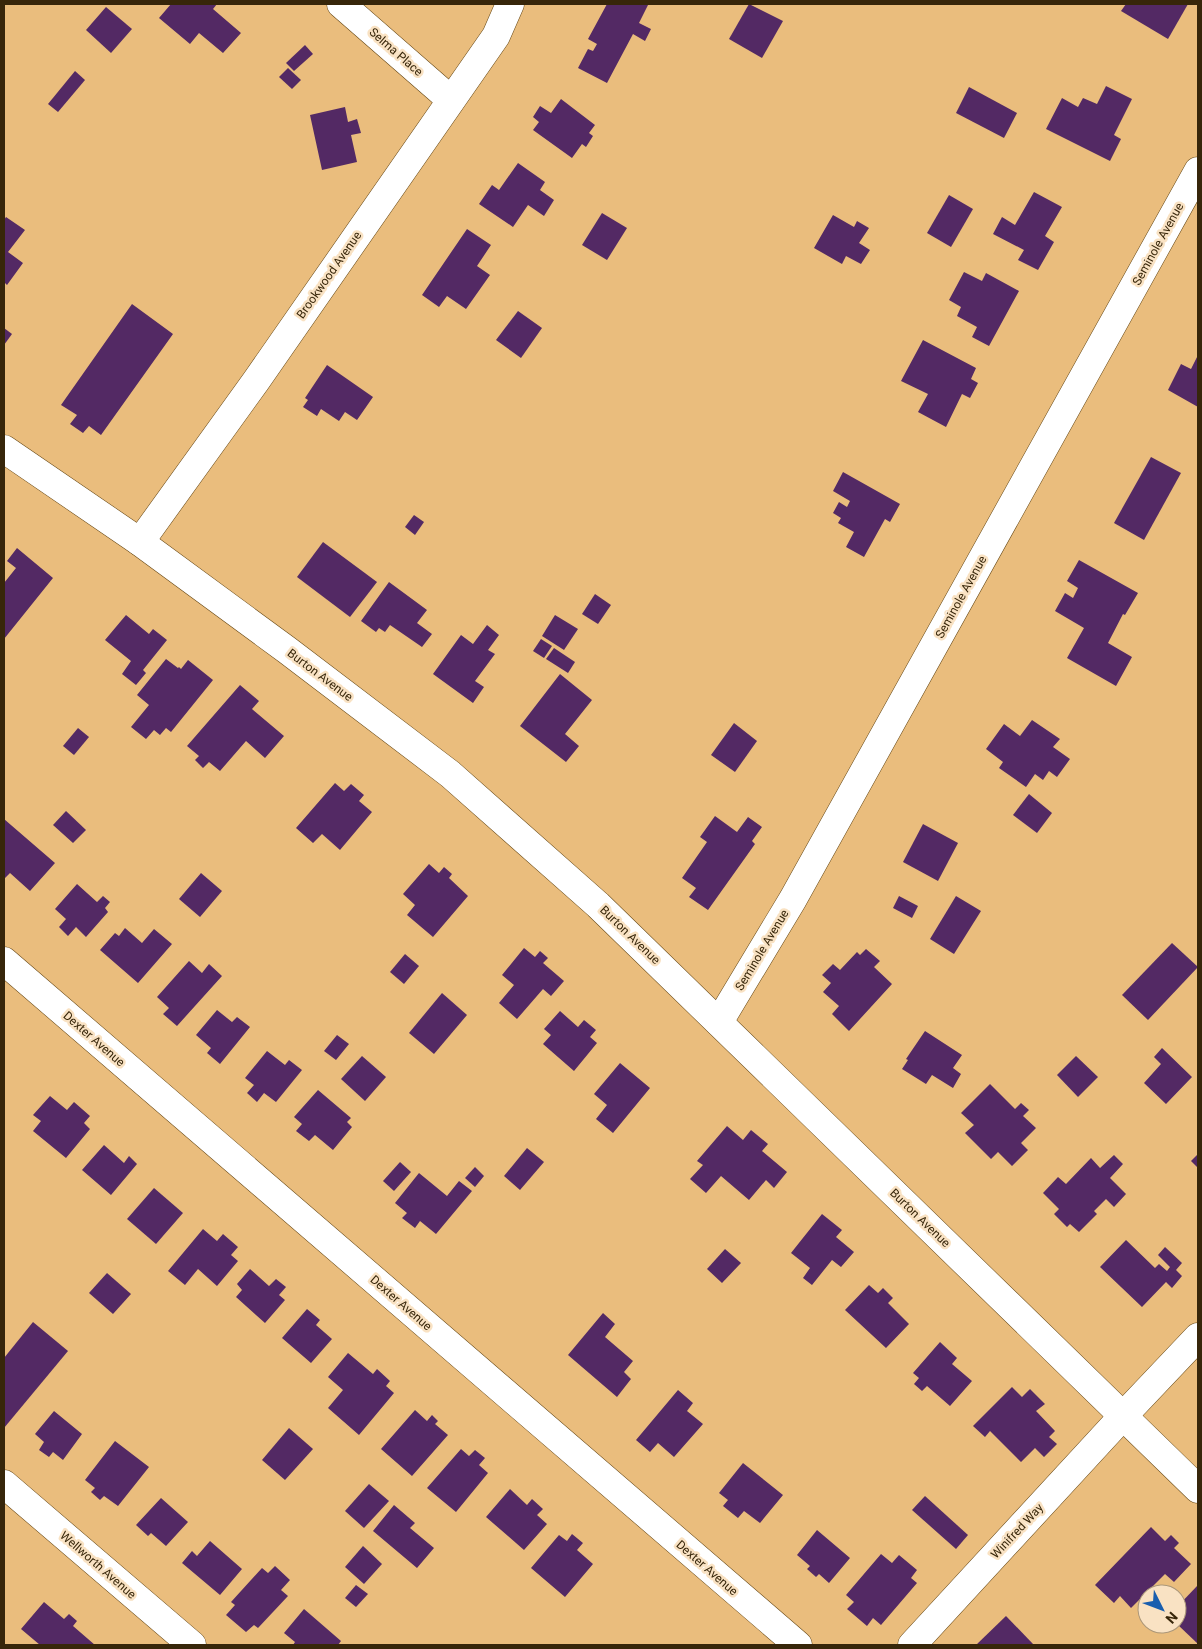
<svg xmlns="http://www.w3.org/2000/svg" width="1202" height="1649" font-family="Roboto,sans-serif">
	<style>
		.building { fill: #532964 }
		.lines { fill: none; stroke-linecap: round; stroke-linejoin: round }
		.street-casing { stroke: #664714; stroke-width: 29 }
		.street { stroke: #fff; stroke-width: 28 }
		.labels { text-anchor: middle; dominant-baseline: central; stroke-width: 5; stroke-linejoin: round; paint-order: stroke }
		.street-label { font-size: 12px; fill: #37260a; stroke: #f9e2c3 }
	</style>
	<rect width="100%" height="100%" fill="#eabd7d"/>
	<g class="building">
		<path d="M171,4H217L213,9L241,33L223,53L199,33L190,44L159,18Z"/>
		<path d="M607,4H646L648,5L639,23L651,29L645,41L633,34L607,83L578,68L588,49L593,51L597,44L588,39Z"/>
		<path d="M749,4L783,21L762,58L729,39Z"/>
		<path d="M1126,4H1188L1168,39L1121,11Z"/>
		<path d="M106,7L132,29L111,53L86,30Z"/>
		<path d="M305,45L313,54L294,71L286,63Z"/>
		<path d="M288,68L301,80L292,89L279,77Z"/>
		<path d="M75,71L85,80L58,112L48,104Z"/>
		<path d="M1106,86L1132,99L1114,135L1121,139L1110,161L1046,129L1062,98L1078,107L1083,98L1097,104Z"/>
		<path d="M969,87L1017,113L1004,138L956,113Z"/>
		<path d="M561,99L595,125L589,133L593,136L586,147L582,144L572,158L533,130L539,122L533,117L540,106L551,113Z"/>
		<path d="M345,107L348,122L357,119L361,133L351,135L357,162L322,170L310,115Z"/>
		<path d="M518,163L545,182L540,190L554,200L544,216L528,205L513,227L479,204L492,185L499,190Z"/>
		<path d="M1034,192L1062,207L1045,236L1054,242L1038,270L1018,260L1024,250L993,234L1002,217L1015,225Z"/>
		<path d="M949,195L973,209L951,247L927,233Z"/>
		<path d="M602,213L627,228L607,260L582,245Z"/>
		<path d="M833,215L854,227L857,221L869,228L859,243L870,250L861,264L846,256L842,264L814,248Z"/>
		<path d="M6,217L25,230L8,252L23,263L7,285L4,282V220Z"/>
		<path d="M467,229L491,245L477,266L490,275L466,309L447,296L439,307L422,295Z"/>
		<path d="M964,272L982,281L986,273L1019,291L989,346L972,337L977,327L957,316L961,307L949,300Z"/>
		<path d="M132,304L173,334L101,435L89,426L83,433L70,424L77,415L61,405Z"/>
		<path d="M518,311L542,328L521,358L496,340Z"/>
		<path d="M4,328L12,334L4,345Z"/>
		<path d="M923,340L976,368L971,379L978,383L970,398L962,394L946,427L918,412L928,394L901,381Z"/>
		<path d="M1198,355V407L1168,390L1181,364L1191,369Z"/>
		<path d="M327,365L373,397L357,420L345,412L339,421L321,409L317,416L303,407L308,400L305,398Z"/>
		<path d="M1151,457L1181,473L1144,540L1114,523Z"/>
		<path d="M843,472L900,504L890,522L885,519L864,557L846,547L854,532L838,523L841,518L833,513L839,502L847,507L850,501L833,491Z"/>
		<path d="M414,515L424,522L415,535L405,527Z"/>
		<path d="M323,542L377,582L350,617L297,577Z"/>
		<path d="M17,548L53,578L4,639V583L16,568L7,561Z"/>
		<path d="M1079,560L1138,593L1125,615L1123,614L1108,643L1132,657L1116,686L1067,658L1084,628L1055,611L1065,593L1073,598L1078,588L1067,581Z"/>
		<path d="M389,582L427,610L417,623L432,634L422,647L390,625L385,632L379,628L376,632L361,621Z"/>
		<path d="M595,594L611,605L598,624L582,614Z"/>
		<path d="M126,615L149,634L153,629L167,640L143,670L146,673L136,685L122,674L131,661L105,640Z"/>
		<path d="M555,615L578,629L564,650L542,636Z"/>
		<path d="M487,625L499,635L488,650L495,654L475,681L484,687L473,703L433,674L461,635L473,644Z"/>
		<path d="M541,639L552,646L544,658L533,651Z"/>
		<path d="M554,648L575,662L568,673L546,659Z"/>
		<path d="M166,659L178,668L179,667L181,669L188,660L213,680L171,732L166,728L160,735L154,730L146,739L131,727L149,705L137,695Z"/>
		<path d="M560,674L592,700L565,734L579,746L566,762L520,726Z"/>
		<path d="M240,685L259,701L252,709L284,736L265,758L246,741L220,771L209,762L203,768L195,760L199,756L187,746Z"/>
		<path d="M1032,720L1060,739L1053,747L1070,759L1057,777L1049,771L1043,780L1035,774L1026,787L999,768L1003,762L986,749L1004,724L1020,736Z"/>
		<path d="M734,723L757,741L735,772L711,755Z"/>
		<path d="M78,728L89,737L74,755L63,746Z"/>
		<path d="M335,783L344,791L351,784L364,795L359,801L372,812L340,850L322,834L313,843L296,828Z"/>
		<path d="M1029,794L1052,813L1037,833L1013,815Z"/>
		<path d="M66,811L86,830L73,843L53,825Z"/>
		<path d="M715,816L737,832L748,817L762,827L752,841L755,844L708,910L689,897L696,888L682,878L707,842L700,837Z"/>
		<path d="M4,819L55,863L30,891L10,873L4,879Z"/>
		<path d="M923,824L958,843L938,881L903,862Z"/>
		<path d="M429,864L439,873L444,867L452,874L449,878L468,896L433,937L407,915L415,905L403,894Z"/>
		<path d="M201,873L222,891L200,917L179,899Z"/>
		<path d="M77,884L97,902L103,896L110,902L105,908L108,912L86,937L76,927L68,936L59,927L66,919L55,909Z"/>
		<path d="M899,896L918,906L912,918L893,908Z"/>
		<path d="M956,896L981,911L954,954L930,939Z"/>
		<path d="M125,928L142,943L154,929L172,944L138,983L100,950L115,933L119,936Z"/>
		<path d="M1172,943L1198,967L1148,1020L1122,995Z"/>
		<path d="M524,948L535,957L540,951L548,958L543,963L564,981L551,996L543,989L517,1019L499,1003L514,985L502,975Z"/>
		<path d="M866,949L880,961L874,967L892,984L849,1031L832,1014L839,1006L823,992L831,983L822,975L833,964L840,970L857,952L860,955Z"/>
		<path d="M405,954L419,966L404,984L390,972Z"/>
		<path d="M189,961L202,973L209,964L222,976L177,1026L163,1014L169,1008L157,997Z"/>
		<path d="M442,993L467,1015L434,1054L409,1033Z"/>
		<path d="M217,1010L232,1022L237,1017L250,1027L220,1064L207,1053L211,1048L196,1035Z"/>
		<path d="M560,1011L578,1027L584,1020L596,1030L590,1037L597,1043L574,1071L543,1044L551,1035L544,1029Z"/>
		<path d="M925,1031L962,1055L953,1068L961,1074L953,1088L932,1075L926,1084L902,1069L908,1060L906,1059Z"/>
		<path d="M337,1035L349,1044L336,1060L324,1051Z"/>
		<path d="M1162,1048L1192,1077L1166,1104L1144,1083L1161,1064L1154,1057Z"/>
		<path d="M267,1051L285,1065L289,1060L302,1070L276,1102L264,1093L257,1102L247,1093L254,1085L245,1078Z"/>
		<path d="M362,1056L386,1077L365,1101L341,1079Z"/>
		<path d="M1076,1056L1098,1077L1078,1097L1057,1075Z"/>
		<path d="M620,1063L650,1088L613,1133L596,1119L607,1105L594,1094Z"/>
		<path d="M990,1084L1015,1109L1021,1103L1029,1110L1023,1116L1036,1128L1021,1143L1028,1150L1012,1166L998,1152L991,1159L965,1133L974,1125L961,1113Z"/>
		<path d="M318,1090L351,1118L347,1122L352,1127L333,1150L315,1135L309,1141L296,1131L302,1124L294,1117Z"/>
		<path d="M50,1096L67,1110L74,1102L90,1116L84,1123L90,1129L66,1158L33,1131L41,1121L33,1115Z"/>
		<path d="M727,1126L743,1140L751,1130L768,1144L762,1151L787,1172L774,1188L766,1180L749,1200L721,1176L706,1193L690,1179L703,1165L697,1161Z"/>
		<path d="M104,1145L124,1163L129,1156L137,1164L111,1195L82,1170Z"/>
		<path d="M527,1148L544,1162L520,1190L504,1176Z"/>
		<path d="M1198,1154V1168L1191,1161Z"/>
		<path d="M1114,1155L1123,1164L1110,1178L1126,1194L1114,1207L1106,1199L1094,1211L1097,1214L1079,1232L1070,1224L1067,1227L1054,1214L1059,1209L1043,1193L1058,1177L1066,1184L1091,1158L1100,1168Z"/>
		<path d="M400,1162L411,1172L394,1191L383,1181Z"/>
		<path d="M475,1167L484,1176L475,1187L465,1178Z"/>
		<path d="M419,1173L447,1196L459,1181L472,1191L436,1234L420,1221L415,1228L402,1218L407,1213L395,1203Z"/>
		<path d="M154,1188L183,1213L156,1244L127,1219Z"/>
		<path d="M822,1214L842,1230L836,1237L854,1252L841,1267L832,1260L812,1285L803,1278L810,1268L791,1253Z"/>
		<path d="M203,1229L217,1241L223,1234L238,1247L231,1255L238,1261L217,1286L198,1269L185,1285L168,1271Z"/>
		<path d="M1126,1240L1155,1268L1159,1264L1167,1271L1170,1267L1158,1255L1165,1247L1182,1263L1176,1270L1182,1276L1172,1288L1166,1282L1142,1307L1100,1267Z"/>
		<path d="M725,1249L741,1263L722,1283L707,1269Z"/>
		<path d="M250,1269L269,1286L276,1279L286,1287L279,1295L285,1300L265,1323L236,1297L242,1290L237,1284Z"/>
		<path d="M107,1273L131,1294L113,1314L89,1293Z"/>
		<path d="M869,1285L878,1293L883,1288L893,1298L888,1303L909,1324L886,1348L845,1310Z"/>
		<path d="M307,1309L320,1320L316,1325L332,1339L311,1363L282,1338Z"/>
		<path d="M603,1313L615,1324L605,1337L633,1361L624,1372L631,1379L617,1397L568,1355Z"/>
		<path d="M33,1322L68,1351L4,1428V1358Z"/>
		<path d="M940,1342L957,1358L952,1364L972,1381L950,1406L927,1386L922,1391L914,1384L919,1378L913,1373Z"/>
		<path d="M348,1353L373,1374L377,1369L390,1381L386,1386L394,1393L359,1435L328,1408L343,1390L328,1377Z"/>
		<path d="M1012,1387L1022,1397L1030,1389L1045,1404L1036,1411L1055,1431L1049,1437L1057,1444L1044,1457L1035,1448L1021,1462L990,1431L985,1437L973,1426Z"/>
		<path d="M678,1390L693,1403L687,1411L703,1424L674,1457L658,1443L650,1452L636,1440Z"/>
		<path d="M415,1410L427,1421L432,1415L438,1421L435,1424L448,1435L412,1476L381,1449Z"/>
		<path d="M54,1411L82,1434L63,1460L53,1452L49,1457L39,1450L44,1442L35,1434Z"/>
		<path d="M289,1428L313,1449L285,1480L262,1460Z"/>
		<path d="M115,1441L149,1467L118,1506L104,1496L100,1500L91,1492L95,1488L85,1480Z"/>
		<path d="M461,1449L469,1456L475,1450L485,1458L479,1465L488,1473L456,1512L427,1488Z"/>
		<path d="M743,1463L783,1495L760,1523L744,1511L738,1518L723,1506L728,1500L719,1493Z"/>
		<path d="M369,1484L389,1501L364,1528L345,1511Z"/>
		<path d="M510,1489L527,1505L532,1499L543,1509L537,1515L547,1524L524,1550L486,1517Z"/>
		<path d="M925,1496L968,1535L956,1549L912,1510Z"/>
		<path d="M161,1498L188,1522L166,1546L151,1533L148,1536L136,1525Z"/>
		<path d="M394,1505L415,1523L410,1528L434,1548L417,1568L373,1531Z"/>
		<path d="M1151,1527L1165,1541L1171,1535L1179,1543L1174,1548L1191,1564L1174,1582L1165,1574L1131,1608L1120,1596L1114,1603L1095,1585Z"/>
		<path d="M817,1530L850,1558L829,1583L819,1574L816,1577L807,1569L810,1566L797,1555Z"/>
		<path d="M572,1534L583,1543L577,1550L593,1564L565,1597L531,1568L559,1535L567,1541Z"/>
		<path d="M210,1541L242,1569L220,1595L182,1563L192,1551L197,1556Z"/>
		<path d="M363,1546L382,1564L364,1584L345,1567Z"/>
		<path d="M881,1554L892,1563L899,1555L917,1570L911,1578L917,1583L881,1625L873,1618L867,1626L847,1609L854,1602L846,1595Z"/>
		<path d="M275,1566L290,1580L281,1590L288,1596L258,1628L254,1625L246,1632L226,1615L235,1605L231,1602L262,1568L268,1573Z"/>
		<path d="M356,1585L368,1594L356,1607L345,1598Z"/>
		<path d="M1198,1585V1644L1177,1624V1607Z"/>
		<path d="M44,1602L64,1619L69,1614L77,1621L73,1626L95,1645H40L21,1629Z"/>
		<path d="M304,1609L341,1641L338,1645H293L295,1642L284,1633Z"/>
		<path d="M1006,1616L1034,1645H976Z"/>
	</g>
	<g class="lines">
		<g class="street-casing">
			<g id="street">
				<path d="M341,4L451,100"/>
				<path d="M4,449L140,542L287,650L450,774L598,905L1198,1489"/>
				<path d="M140,542L256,381L496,36L510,4"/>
				<path d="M4,961L798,1645"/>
				<path d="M719,1022L793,899L1198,171"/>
				<path d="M4,1484L192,1645"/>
				<path d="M912,1645L1123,1416L1198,1337"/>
			</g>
		</g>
		<use href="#street" class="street"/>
	</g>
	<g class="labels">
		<g class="street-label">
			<text transform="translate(396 52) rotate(41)">Selma Place</text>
			<text transform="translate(1158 244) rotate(-61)">Seminole Avenue</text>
			<text transform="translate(329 275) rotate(-55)">Brookwood Avenue</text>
			<text transform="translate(961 597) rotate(-61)">Seminole Avenue</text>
			<text transform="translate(320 675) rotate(37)">Burton Avenue</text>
			<text transform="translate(630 935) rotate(44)">Burton Avenue</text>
			<text transform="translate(762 950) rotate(-59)">Seminole Avenue</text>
			<text transform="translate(94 1039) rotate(41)">Dexter Avenue</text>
			<text transform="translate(920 1218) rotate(44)">Burton Avenue</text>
			<text transform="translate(401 1303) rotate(41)">Dexter Avenue</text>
			<text transform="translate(1017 1531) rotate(-47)">Winifred Way</text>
			<text transform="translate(98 1565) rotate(41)">Wellworth Avenue</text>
			<text transform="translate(707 1568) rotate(41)">Dexter Avenue</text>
		</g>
	</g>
	<rect width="1202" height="1649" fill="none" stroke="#37260a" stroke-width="10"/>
	<g transform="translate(1162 1609) rotate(132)"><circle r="24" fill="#f9e2c3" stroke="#ab9779"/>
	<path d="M0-4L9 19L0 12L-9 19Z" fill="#195eae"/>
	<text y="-8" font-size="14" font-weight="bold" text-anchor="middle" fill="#37260a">N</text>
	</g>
</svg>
